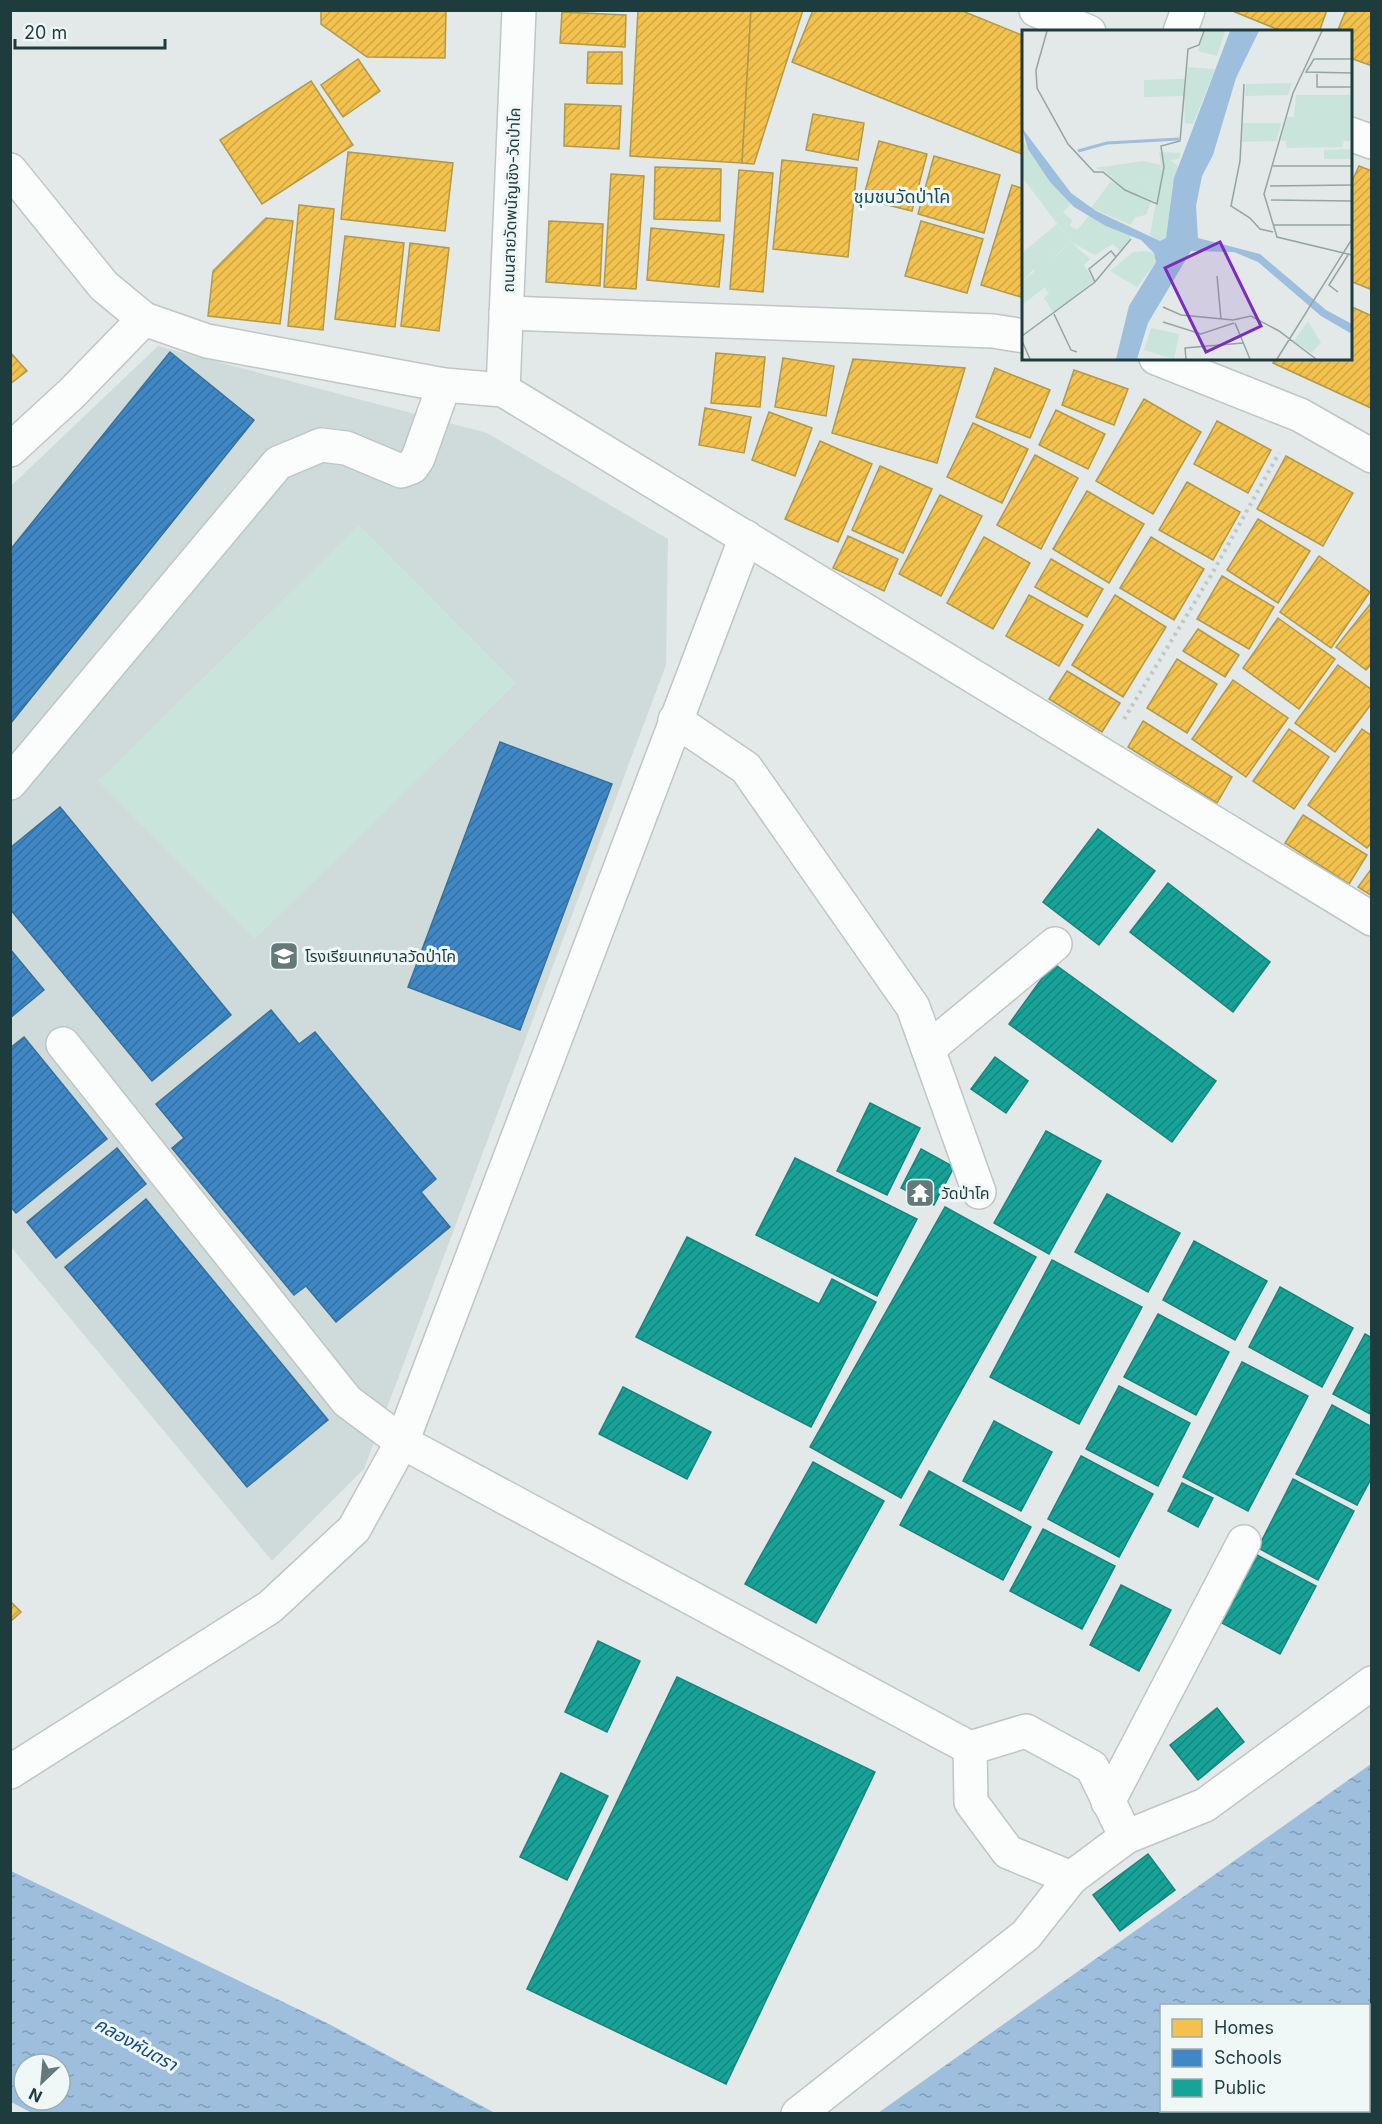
<svg xmlns="http://www.w3.org/2000/svg" width="1382" height="2124" font-family="Inter,'Noto Sans Thai',sans-serif">
	<style>
		.built { fill: #cfdbda }
		.pitch { fill: #c9e4db }
		.water { fill: url(#water-ripples); fill-rule: evenodd }
		.homes { fill: url(#homes-hatch); stroke: #b29949; stroke-width: 1.5 }
		.schools { fill: url(#schools-hatch); stroke: #35719c; stroke-width: 1.5 }
		.public { fill: url(#public-hatch); stroke: #19847d; stroke-width: 1.5 }
		.lines { fill: none; stroke-linecap: round; stroke-linejoin: round }
		.minor-casing { stroke: #bfc6c5; stroke-width: 36 }
		.path { stroke: #bfc9ca; stroke-width: 4; stroke-dasharray: 3 4.5; stroke-linecap: butt }
		.minor { stroke: #fbfcfc; stroke-width: 33 }
		.labels { text-anchor: middle; dominant-baseline: central; stroke-width: 6; stroke-linejoin: round; paint-order: stroke }
		.street-label { font-size: 16px; fill: #1e3c3e; stroke: #f0f8f7 }
		.poi-label { font-size: 16px; fill: #1e3c3e; stroke: #f0f8f7; text-anchor: start }
		.neighbourhood-label { font-size: 18px; fill: #184c52; stroke: #f0f8f7 }
		.water-label { font-size: 18px; font-style: italic; fill: #124880; stroke: #f0f8f7 }
		.inset-river { fill: none; stroke: #9ebedd; stroke-width: 3 }
		.inset-road { fill: none; stroke: #94a4a4; stroke-width: 1.5 }
		.view { fill: #7b2cbf; fill-opacity: 0.15; stroke: #7b2cbf; stroke-width: 3 }
		.inset-edge { fill: none; stroke: #1e3c3e; stroke-width: 3 }
	</style>
	<defs>
		<pattern id="water-ripples" width="26" height="14" patternUnits="userSpaceOnUse" patternTransform="scale(1.5)"><rect width="26" height="14" fill="#9ebedd"/><path d="M2 4q2-2 4 0t4 0M15 11q2-2 4 0t4 0" fill="none" stroke="#809cb5"/></pattern>
		<pattern id="homes-hatch" width="6" height="6" patternUnits="userSpaceOnUse" patternTransform="scale(1.5)"><rect width="6" height="6" fill="#f2c14e"/><path d="M-1 1l2-2M0 6l6-6M5 7l2-2" fill="none" stroke="#cfa745"/></pattern>
		<pattern id="schools-hatch" width="6" height="6" patternUnits="userSpaceOnUse" patternTransform="scale(1.5)"><rect width="6" height="6" fill="#3f88c5"/><path d="M-1 1l2-2M0 6l6-6M5 7l2-2" fill="none" stroke="#3470a1"/></pattern>
		<pattern id="public-hatch" width="6" height="6" patternUnits="userSpaceOnUse" patternTransform="scale(1.5)"><rect width="6" height="6" fill="#17a398"/><path d="M-1 1l2-2M0 6l6-6M5 7l2-2" fill="none" stroke="#14867d"/></pattern>
	</defs>
	<rect width="100%" height="100%" fill="#e2e9e8"/>
	<path class="built" d="M158,346L487,433L668,539L666,665L364,1469L272,1561L11,1247L10,490L12,485Z"/>
	<path class="pitch" d="M359,525L516,683L255,939L98,781Z"/>
	<g class="water">
		<path d="M1371,1764V2113H878ZM1162,2006H1368V2110H1162Z"/>
		<path d="M11,1871L329,2024L495,2113H32L11,2102ZM24,2064H60V2100H24Z"/>
	</g>
	<g class="homes">
		<path d="M321,10H446L445,58L367,57L321,24Z"/>
		<path d="M638,10H751L742,163L630,156Z"/>
		<path d="M751,10H803L754,164L742,163Z"/>
		<path d="M813,10H960L1024,36V155L792,62Z"/>
		<path d="M1230,10H1327L1319,32H1284Z"/>
		<path d="M1346,10H1372V66L1350,58V32H1337Z"/>
		<path d="M562,12L626,15L625,47L560,43Z"/>
		<path d="M588,52H622V84L587,83Z"/>
		<path d="M358,59L380,91L343,117L321,85Z"/>
		<path d="M311,81L353,145L262,204L220,140Z"/>
		<path d="M565,104L621,106L619,149L564,146Z"/>
		<path d="M813,114L864,123L858,160L806,150Z"/>
		<path d="M879,141L927,154L912,211L863,199Z"/>
		<path d="M348,152L453,163L445,231L341,219Z"/>
		<path d="M934,156L1000,175L984,233L918,214Z"/>
		<path d="M782,160L857,168L848,257L773,249Z"/>
		<path d="M1359,166L1372,171V290L1350,281V186Z"/>
		<path d="M655,167L721,169L720,221L654,219Z"/>
		<path d="M739,170L773,173L763,292L730,289Z"/>
		<path d="M611,174L644,176L636,289L604,287Z"/>
		<path d="M1012,185L1024,189V298L981,285Z"/>
		<path d="M299,205L334,209L323,330L288,326Z"/>
		<path d="M266,218L293,221L280,324L208,316L213,271Z"/>
		<path d="M549,221L603,224L600,286L546,282Z"/>
		<path d="M921,221L983,239L967,293L905,276Z"/>
		<path d="M651,228L724,235L719,287L647,280Z"/>
		<path d="M345,236L404,243L395,327L335,319Z"/>
		<path d="M410,243L449,248L439,331L401,326Z"/>
		<path d="M1350,306L1372,316L1371,408L1273,363L1275,358H1350Z"/>
		<path d="M10,352L27,371L10,384Z"/>
		<path d="M716,353L765,357L760,407L711,403Z"/>
		<path d="M783,358L834,366L826,416L775,407Z"/>
		<path d="M853,359L965,368L937,463L832,433Z"/>
		<path d="M995,368L1050,390L1030,438L976,417Z"/>
		<path d="M1074,370L1128,389L1114,425L1062,405Z"/>
		<path d="M1144,399L1201,432L1153,514L1096,481Z"/>
		<path d="M705,408L751,417L744,453L699,445Z"/>
		<path d="M1056,410L1105,434L1088,469L1039,445Z"/>
		<path d="M769,412L812,428L795,476L752,460Z"/>
		<path d="M1217,421L1271,450L1248,493L1194,464Z"/>
		<path d="M973,423L1028,449L1002,503L947,477Z"/>
		<path d="M820,441L872,464L838,542L785,519Z"/>
		<path d="M1035,455L1078,478L1041,549L997,525Z"/>
		<path d="M1286,456L1353,493L1323,546L1257,509Z"/>
		<path d="M880,466L932,489L903,553L852,530Z"/>
		<path d="M1187,482L1240,512L1213,560L1159,530Z"/>
		<path d="M1087,491L1144,524L1109,583L1053,549Z"/>
		<path d="M940,495L982,516L941,596L899,574Z"/>
		<path d="M1258,519L1310,551L1278,603L1227,570Z"/>
		<path d="M848,536L898,559L884,591L833,568Z"/>
		<path d="M984,537L1030,563L993,629L947,603Z"/>
		<path d="M1151,537L1204,569L1174,620L1120,588Z"/>
		<path d="M1319,556L1370,592L1331,648L1280,612Z"/>
		<path d="M1051,559L1103,589L1087,617L1035,587Z"/>
		<path d="M1222,576L1274,607L1249,649L1197,619Z"/>
		<path d="M1029,595L1083,625L1059,666L1006,636Z"/>
		<path d="M1115,595L1166,627L1123,697L1072,665Z"/>
		<path d="M1372,602V663L1366,670L1336,647Z"/>
		<path d="M1278,618L1335,659L1299,709L1243,668Z"/>
		<path d="M1198,629L1239,655L1225,677L1183,651Z"/>
		<path d="M1177,659L1217,684L1187,733L1147,708Z"/>
		<path d="M1338,665L1372,690V703L1335,752L1295,723Z"/>
		<path d="M1067,671L1120,703L1102,732L1049,699Z"/>
		<path d="M1233,680L1288,718L1246,777L1192,739Z"/>
		<path d="M1143,721L1232,777L1217,803L1128,747Z"/>
		<path d="M1289,729L1329,757L1294,809L1253,781Z"/>
		<path d="M1362,729L1372,736V842L1367,848L1308,805Z"/>
		<path d="M1303,815L1367,855L1349,884L1285,843Z"/>
		<path d="M1372,868V896L1358,887Z"/>
		<path d="M10,1601L21,1612L10,1622Z"/>
	</g>
	<g class="schools">
		<path d="M170,352L254,420L10,724V550Z"/>
		<path d="M500,742L612,784L520,1030L408,987Z"/>
		<path d="M60,807L231,1015L152,1081L10,909V848Z"/>
		<path d="M10,949L44,990L10,1018Z"/>
		<path d="M271,1010L299,1044L315,1032L436,1179L421,1192L450,1227L336,1322L306,1286L294,1295L172,1148L184,1138L156,1104Z"/>
		<path d="M24,1037L107,1139L16,1213L10,1206V1048Z"/>
		<path d="M117,1148L146,1184L56,1258L27,1222Z"/>
		<path d="M146,1199L328,1420L247,1487L65,1267Z"/>
	</g>
	<g class="public">
		<path d="M1098,829L1155,871L1099,945L1043,902Z"/>
		<path d="M1168,883L1270,962L1233,1012L1130,932Z"/>
		<path d="M1053,963L1216,1081L1172,1142L1009,1024Z"/>
		<path d="M995,1057L1028,1081L1006,1113L971,1089Z"/>
		<path d="M870,1103L920,1128L887,1195L837,1171Z"/>
		<path d="M1046,1131L1101,1161L1049,1254L994,1223Z"/>
		<path d="M921,1149L954,1167L934,1205L901,1188Z"/>
		<path d="M795,1158L917,1219L877,1296L756,1235Z"/>
		<path d="M1107,1194L1180,1233L1148,1292L1075,1252Z"/>
		<path d="M945,1207L1036,1257L901,1498L810,1447Z"/>
		<path d="M687,1237L819,1304L832,1279L876,1302L811,1427L636,1337Z"/>
		<path d="M1194,1241L1267,1281L1235,1340L1163,1300Z"/>
		<path d="M1052,1260L1142,1307L1079,1424L990,1377Z"/>
		<path d="M1280,1287L1353,1328L1322,1387L1249,1347Z"/>
		<path d="M1158,1314L1229,1352L1196,1415L1124,1377Z"/>
		<path d="M1365,1334L1372,1338V1415L1333,1394Z"/>
		<path d="M1242,1362L1308,1396L1248,1511L1183,1477Z"/>
		<path d="M1119,1386L1190,1423L1158,1486L1086,1449Z"/>
		<path d="M623,1387L711,1432L687,1479L599,1434Z"/>
		<path d="M1332,1405L1372,1427V1477L1357,1505L1296,1474Z"/>
		<path d="M994,1421L1052,1452L1021,1511L963,1481Z"/>
		<path d="M1081,1456L1153,1494L1119,1557L1048,1519Z"/>
		<path d="M813,1462L884,1501L816,1623L745,1584Z"/>
		<path d="M929,1471L1031,1527L1003,1580L900,1525Z"/>
		<path d="M1293,1479L1354,1511L1318,1580L1258,1548Z"/>
		<path d="M1182,1483L1213,1498L1198,1527L1168,1511Z"/>
		<path d="M1043,1529L1115,1566L1082,1629L1010,1591Z"/>
		<path d="M1255,1554L1316,1586L1280,1654L1220,1622Z"/>
		<path d="M1121,1585L1171,1610L1139,1671L1090,1645Z"/>
		<path d="M598,1641L640,1661L607,1732L565,1712Z"/>
		<path d="M677,1677L875,1772L726,2084L527,1989Z"/>
		<path d="M1217,1708L1244,1742L1198,1780L1170,1745Z"/>
		<path d="M561,1773L608,1796L567,1880L520,1857Z"/>
		<path d="M1148,1854L1175,1890L1120,1931L1093,1895Z"/>
	</g>
	<g class="lines">
		<g class="minor-casing">
			<g id="minor">
				<path d="M1036,10L1089,32"/>
				<path d="M1180,32L1188,10"/>
				<path d="M1350,134L1372,142"/>
				<path d="M10,170L104,286L144,319L207,341L444,385L503,390L1372,919"/>
				<path d="M506,313L993,331L1024,336"/>
				<path d="M1156,358L1300,415L1372,456"/>
				<path d="M503,390L519,10"/>
				<path d="M10,450L71,394L144,319"/>
				<path d="M675,720L746,768L913,1007L979,1192"/>
				<path d="M10,783L278,463L321,445L346,448L401,471L412,467L418,458L444,385"/>
				<path d="M63,1044L347,1401L402,1442L970,1748"/>
				<path d="M928,1049L1055,944"/>
				<path d="M10,1772L270,1607L354,1529L402,1442L746,537"/>
				<path d="M1108,1802L1244,1542"/>
				<path d="M1071,1878L1008,1852L971,1802L970,1748L1026,1731L1092,1767L1126,1837"/>
				<path d="M798,2114L1026,1935L1071,1878L1126,1837L1205,1805L1372,1683"/>
			</g>
		</g>
		<path class="path" d="M1124,719L1213,572L1279,453"/>
		<use href="#minor" class="minor"/>
	</g>
	<defs>
		<g id="school-square" transform="scale(1.5)"><rect x="-9" y="-9" width="18" height="18" rx="4" fill="#63797a" stroke="#f0f8f7"/><path d="M0-5L7-2L0 1L-7-2ZM-4 1L0 2.5L4 1V4Q0 6-4 4Z" fill="#fff"/></g>
		<g id="temple-square" transform="scale(1.5)"><rect x="-9" y="-9" width="18" height="18" rx="4" fill="#63797a" stroke="#f0f8f7"/><path d="M0-6L5-2H3V0L6.5 2.5H4V6H1.5V3h-3V6H-4V2.5H-6.5L-3 0V-2H-5Z" fill="#fff"/></g>
	</defs>
	<g fill-rule="evenodd">
		<use href="#school-square" x="284" y="956"/>
		<use href="#temple-square" x="920" y="1193"/>
	</g>
	<g class="labels">
		<g class="street-label">
			<text transform="translate(511 200) rotate(-88)">ถนนสายวัดพนัญเชิง-วัดป่าโค</text>
		</g>
		<g class="poi-label">
			<text x="305" y="956">โรงเรียนเทศบาลวัดป่าโค</text>
			<text x="941" y="1193">วัดป่าโค</text>
		</g>
		<g class="neighbourhood-label">
			<text x="902" y="196">ชุมชนวัดป่าโค</text>
		</g>
		<g class="water-label">
			<text transform="translate(136 2044) rotate(29)">คลองหันตรา</text>
		</g>
	</g>
	<g transform="translate(1022 30)">
		<rect width="330" height="330" fill="#e2e9e8"/>
		<path d="M270,53L266,65L223,66L224,54ZM330,119V129H302V120ZM121,131L140,135L138,139L124,136L115,147L136,162L135,172L103,159L83,141L73,138ZM49,212L68,229L62,235L72,251L32,283L22,268L27,264L23,257L0,275V252L13,241L10,237L28,222L33,227ZM129,298L157,304L152,329L122,320Z" fill="#c9e4db"/>
		<path d="M183,1H203L195,26L176,21ZM164,37L193,39L171,94L163,93L162,66L122,67V50L163,49ZM0,109L28,152L49,174L41,182L50,190L48,196L55,200L67,186L110,206L98,221L91,214L73,225L49,212L0,147ZM137,122L159,123L157,129L148,130L156,136L144,208L138,212L128,205L136,162L115,147L114,142L124,136L140,139ZM89,151L129,172L124,185L113,187L109,195L69,178ZM124,221L132,223L134,232L115,257L88,241L111,222ZM286,291L299,313L289,323L272,311Z" fill="#c9e4db"/>
		<path d="M274,65H330V111H322L320,117L265,118L264,111H259L265,87H272ZM221,93H259V94L254,111L220,112ZM35,194L49,212L32,227L28,222L0,252V223Z" fill="#c9e4db"/>
		<path d="M208,1H237L214,48L191,125L180,146L174,176L176,208L238,224L304,280L330,294V304L299,286L236,232L212,222L169,221L126,293L115,329H94L107,276L134,232L132,223L119,210L84,196L52,177L28,152L6,119L0,98L49,163L74,181L138,211L144,208L152,148Z" fill="#9ebedd"/>
		<path class="inset-river" d="M56,121L85,113L157,109"/>
		<path class="inset-road" d="M25,1L14,40L15,58L46,114L72,142H81L103,160L135,174L142,137L139,116L158,111L166,19L177,15L182,1M300,1L271,63L242,164L255,207L330,225M330,29H292L284,42L330,43M295,44V57H330M222,54L218,131L209,176L228,188L238,199L251,202M251,136H330M248,156L330,155M249,170L330,171M251,195H330M195,246L199,289M73,252L67,239L89,221L94,227M316,262L307,255L326,225M141,277L159,285L211,290L229,286L257,301L294,329M32,284L49,320L55,322M141,292L179,304L212,293M213,293L228,329M0,306L73,252L109,209M0,311L8,329M164,329L163,318L221,313M255,329L330,209"/>
		<path class="view" d="M198,212L239,296L184,322L143,238Z"/>
		<rect width="330" height="330" class="inset-edge"/>
	</g>
	<rect width="1382" height="2124" fill="none" stroke="#1e3c3e" stroke-width="24"/>
	<rect x="1160" y="2004" width="210" height="108" fill="#f0f8f7" stroke="#9cadad" stroke-width="1.5"/>
	<rect x="1172" y="2019" width="30" height="18" fill="#f2c14e" stroke="#9cadad" stroke-width="1.5"/>
	<text x="1214" y="2034" font-size="18" fill="#1e3c3e">Homes</text>
	<rect x="1172" y="2049" width="30" height="18" fill="#3f88c5" stroke="#9cadad" stroke-width="1.5"/>
	<text x="1214" y="2064" font-size="18" fill="#1e3c3e">Schools</text>
	<rect x="1172" y="2079" width="30" height="18" fill="#17a398" stroke="#9cadad" stroke-width="1.5"/>
	<text x="1214" y="2094" font-size="18" fill="#1e3c3e">Public</text>
	<g transform="translate(42 2082) rotate(206)"><circle r="28" fill="#f0f8f7" stroke="#9cadad" stroke-width="1.5"/>
	<path d="M0-4.5L10 22L0 15L-10 22Z" fill="#63797a"/>
	<text y="-9" font-size="16" font-weight="bold" text-anchor="middle" fill="#1e3c3e">N</text>
	</g>
	<path d="M15 39v9h150v-9" fill="none" stroke="#1e3c3e" stroke-width="3"/>
	<text x="24" y="39" font-size="18" fill="#1e3c3e" stroke="#f0f8f7" stroke-width="4.5" paint-order="stroke">20 m</text>
</svg>
